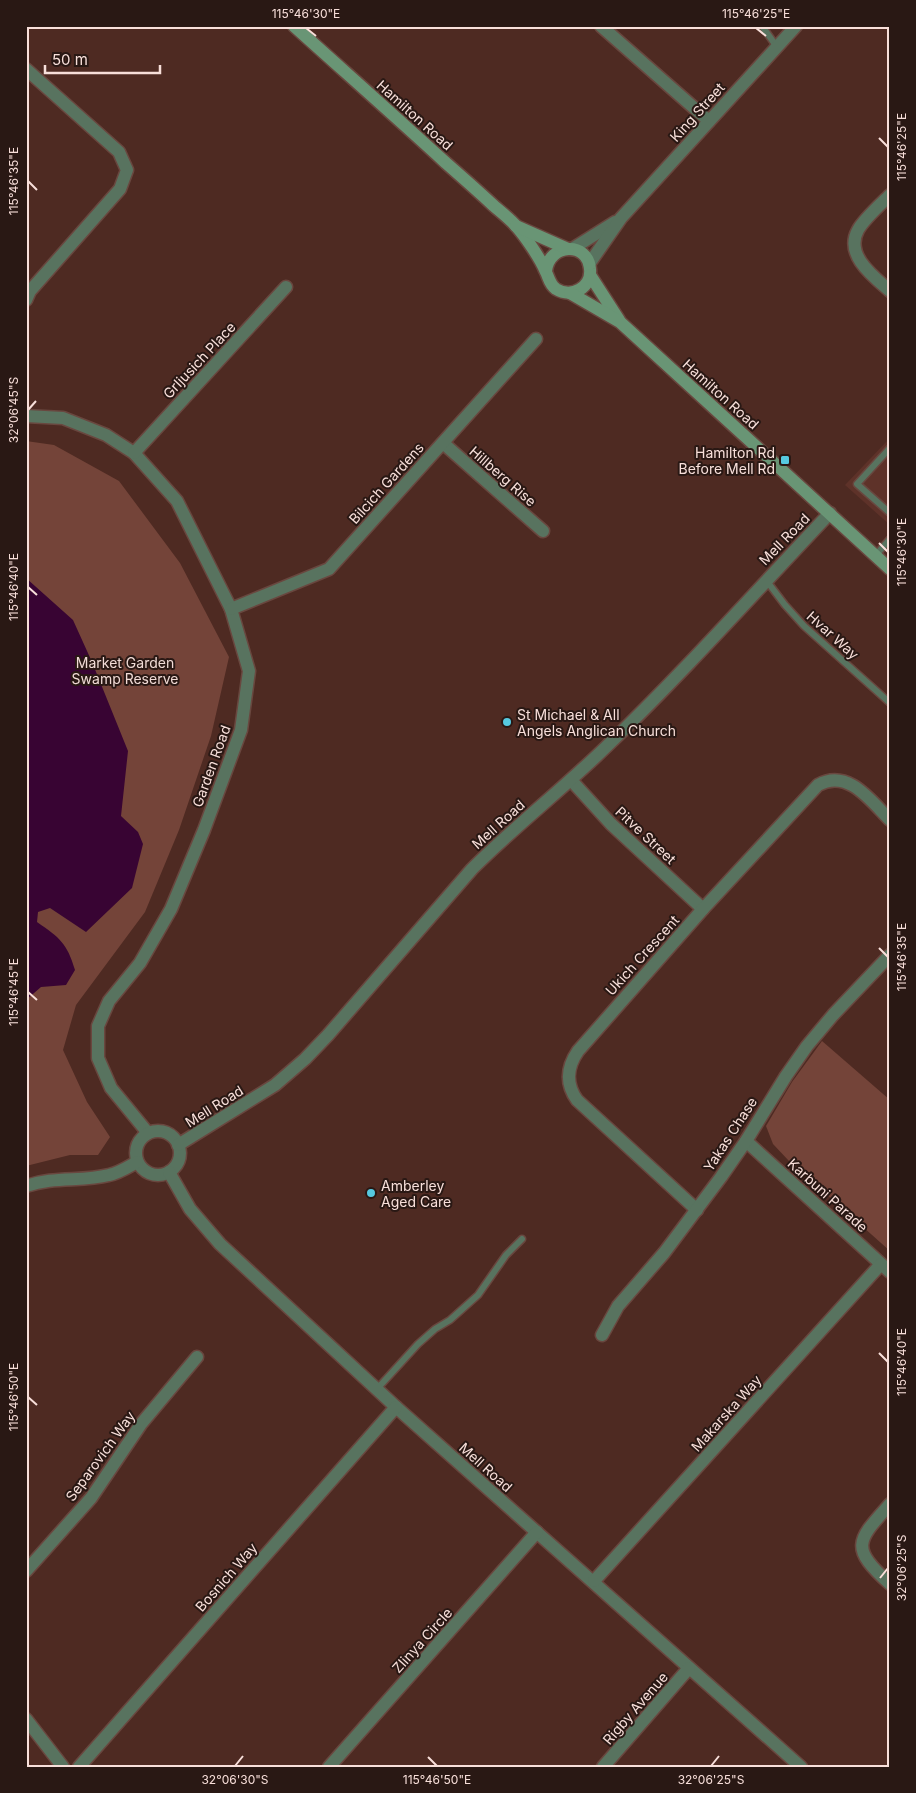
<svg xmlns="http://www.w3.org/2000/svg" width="916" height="1793" font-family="Inter,sans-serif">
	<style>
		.built { fill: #5e3229 }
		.green { fill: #744439 }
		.water { fill: #380433 }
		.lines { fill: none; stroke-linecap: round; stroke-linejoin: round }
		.service-casing { stroke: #69473f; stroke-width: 9 }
		.minor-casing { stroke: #69473f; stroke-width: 15 }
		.secondary-casing { stroke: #69473f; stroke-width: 15 }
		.service { stroke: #58735f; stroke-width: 6 }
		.minor { stroke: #58735f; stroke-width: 12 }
		.secondary { stroke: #699575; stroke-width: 12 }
		.ticks { fill: none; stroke: #f8dfda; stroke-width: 2 }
		.poi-dot { fill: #56c9e0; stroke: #291814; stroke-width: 2 }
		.labels { text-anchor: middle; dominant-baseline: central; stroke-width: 4; stroke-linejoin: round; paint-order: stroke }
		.street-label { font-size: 14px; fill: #f8dfda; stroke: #291814 }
		.poi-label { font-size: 14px; fill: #f8dfda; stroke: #291814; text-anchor: start }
		.park-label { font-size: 14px; fill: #f1dbd6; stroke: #291814 }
		.neatline { fill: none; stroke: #f8dfda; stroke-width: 2 }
		.ticks-label { font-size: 12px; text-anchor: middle; fill: #f8dfda }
	</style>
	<rect width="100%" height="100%" fill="#4e2a22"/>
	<path class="built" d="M890,438V525L845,485Z"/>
	<g class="green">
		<path d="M26,441L54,445L119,481L180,563L229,657L211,736L179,830L145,912L76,1005L63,1050L87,1102L110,1137L98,1155H70L26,1166Z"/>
		<path d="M822,1041L890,1100V1251L789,1161L773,1144L766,1126L792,1082Z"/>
	</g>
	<path class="water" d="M26,578L73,620L92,662L128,751L121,816L138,832L143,844L132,888L86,932L50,908L38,912L37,922C60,938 67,943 75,970L66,985L41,987L26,1000Z"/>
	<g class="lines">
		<g class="service-casing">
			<g id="service">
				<path d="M762,26L777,47"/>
				<path d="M890,448L857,484L890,513"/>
				<path d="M875,556L890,539"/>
				<path d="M766,580L785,605L804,626L890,703"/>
				<path d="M377,1389L418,1344L435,1329L450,1320L478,1295L506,1255L522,1239"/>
			</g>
		</g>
		<g class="minor-casing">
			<g id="minor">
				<path d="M601,26L709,121"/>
				<path d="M26,69L119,152L127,170L120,189L30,291L26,300"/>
				<path d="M890,195C881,204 864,219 858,230C844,255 874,277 890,291"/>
				<path d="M572,249L615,222"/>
				<path d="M589,264L621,218L796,26"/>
				<path d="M26,416L63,418L106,435L134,453L177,501L231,609L249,671L241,730L204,830L171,909L140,963L109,1001L98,1026V1058L111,1088L148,1133"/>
				<path d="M443,443L543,531"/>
				<path d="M134,453L286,287"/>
				<path d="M231,609L329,569L536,339"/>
				<path d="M571,780L611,824L703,909"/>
				<circle cx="158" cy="1153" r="22"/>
				<path d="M746,1141L890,1272"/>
				<path d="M178,1145L275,1085L305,1059L328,1035L472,869C515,826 563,789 607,746C684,672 756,591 830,513"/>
				<path d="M169,1172L190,1209L220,1244L396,1407L801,1767"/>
				<path d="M26,1186C55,1176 81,1182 109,1175C119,1173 128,1167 137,1162"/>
				<path d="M697,1210L577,1100C565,1083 567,1067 578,1051L703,909L818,785C848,768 871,801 890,820"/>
				<path d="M602,1335L618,1306L664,1253L721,1177L746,1141L786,1076L807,1046L833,1015L890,955"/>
				<path d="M890,1504C857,1541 849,1547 890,1584"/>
				<path d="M26,1571L91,1498L141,1424L197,1357"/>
				<path d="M594,1581L881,1264"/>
				<path d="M26,1719L63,1767"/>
				<path d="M79,1767L396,1407"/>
				<path d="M329,1767L537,1532"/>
				<path d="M603,1767L689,1668"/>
			</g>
		</g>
		<g class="secondary-casing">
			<g id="secondary">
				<path d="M294,26C345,72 396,117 446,163C462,177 478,191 494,206C501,212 510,219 516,226C525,236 540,258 545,270C549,277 549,284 556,289C572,299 592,287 590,269C588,241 549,243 546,271"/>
				<path d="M516,226L568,249"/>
				<path d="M590,275L619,320"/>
				<path d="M570,293L620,322L890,569"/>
			</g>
		</g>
		<use href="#service" class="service"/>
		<use href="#minor" class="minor"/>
		<use href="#secondary" class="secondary"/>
	</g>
	<path class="ticks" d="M306,28L316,36M756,28L766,36M879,138L888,147M28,181L37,190M28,410L36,401M879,543L888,552M28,587L37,595M879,948L888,957M28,992L37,1000M879,1353L888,1362M28,1397L37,1405M880,1578L888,1568M428,1757L437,1766M235,1766L243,1756M711,1766L719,1756"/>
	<g class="poi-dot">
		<rect x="780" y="455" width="10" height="10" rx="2.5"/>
		<circle cx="507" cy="722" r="5"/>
		<circle cx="371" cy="1193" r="5"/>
	</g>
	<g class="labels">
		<g class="street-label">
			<text transform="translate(697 112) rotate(-48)">King Street</text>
			<text transform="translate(415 115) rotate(42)">Hamilton Road</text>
			<text transform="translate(199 360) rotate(-47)">Grljusich Place</text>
			<text transform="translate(721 394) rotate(42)">Hamilton Road</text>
			<text transform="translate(503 476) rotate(41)">Hillberg Rise</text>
			<text transform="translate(386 483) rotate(-48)">Bilcich Gardens</text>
			<text transform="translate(784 539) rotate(-46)">Mell Road</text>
			<text transform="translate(833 635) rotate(42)">Hvar Way</text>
			<text transform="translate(211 766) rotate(-70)">Garden Road</text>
			<text transform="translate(498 824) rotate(-42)">Mell Road</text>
			<text transform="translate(646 835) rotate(43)">Pitve Street</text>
			<text transform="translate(642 955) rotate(-48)">Ukich Crescent</text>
			<text transform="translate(214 1106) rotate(-32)">Mell Road</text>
			<text transform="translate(730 1134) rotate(-57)">Yakas Chase</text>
			<text transform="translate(828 1195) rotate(42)">Karbuni Parade</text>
			<text transform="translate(726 1413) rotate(-48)">Makarska Way</text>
			<text transform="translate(100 1456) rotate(-54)">Separovich Way</text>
			<text transform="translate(486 1467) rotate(42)">Mell Road</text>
			<text transform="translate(226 1577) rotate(-49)">Bosnich Way</text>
			<text transform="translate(422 1640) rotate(-48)">Zlinya Circle</text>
			<text transform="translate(635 1708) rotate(-49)">Rigby Avenue</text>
		</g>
		<g class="poi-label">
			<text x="775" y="452" text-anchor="end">Hamilton Rd<tspan x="775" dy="16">Before Mell Rd</tspan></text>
			<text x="517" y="714">St Michael &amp; All<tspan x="517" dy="16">Angels Anglican Church</tspan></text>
			<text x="381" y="1185">Amberley<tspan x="381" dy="16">Aged Care</tspan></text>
		</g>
		<g class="park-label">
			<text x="125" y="662">Market Garden<tspan x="125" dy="16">Swamp Reserve</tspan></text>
		</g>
	</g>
	<rect width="916" height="1793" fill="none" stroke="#291814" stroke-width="55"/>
	<path d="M45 65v8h115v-8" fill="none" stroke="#f8dfda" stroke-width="2.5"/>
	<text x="52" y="65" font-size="15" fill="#f8dfda" stroke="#291814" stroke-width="4" paint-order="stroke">50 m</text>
	<rect x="28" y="28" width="860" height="1738" class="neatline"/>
	<g class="ticks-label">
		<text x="306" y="18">115°46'30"E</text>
		<text x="756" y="18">115°46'25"E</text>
		<text transform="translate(902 147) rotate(-90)" y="4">115°46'25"E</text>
		<text transform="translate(14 181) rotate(-90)" y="4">115°46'35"E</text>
		<text transform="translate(14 410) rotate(-90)" y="4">32°06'45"S</text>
		<text transform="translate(902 552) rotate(-90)" y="4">115°46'30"E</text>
		<text transform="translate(14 587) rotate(-90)" y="4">115°46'40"E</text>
		<text transform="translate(902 957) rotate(-90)" y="4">115°46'35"E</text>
		<text transform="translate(14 992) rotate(-90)" y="4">115°46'45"E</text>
		<text transform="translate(902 1362) rotate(-90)" y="4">115°46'40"E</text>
		<text transform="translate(14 1397) rotate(-90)" y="4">115°46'50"E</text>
		<text transform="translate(902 1568) rotate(-90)" y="4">32°06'25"S</text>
		<text x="235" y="1784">32°06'30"S</text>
		<text x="437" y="1784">115°46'50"E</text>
		<text x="711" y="1784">32°06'25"S</text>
	</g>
</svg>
